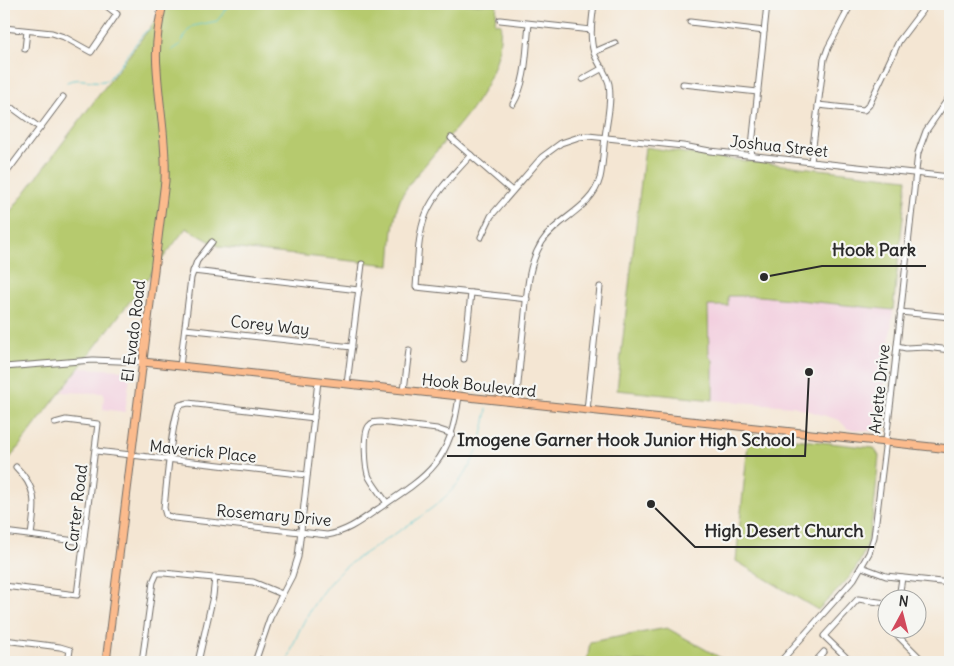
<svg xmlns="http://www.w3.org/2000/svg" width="954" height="666" font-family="Delius,sans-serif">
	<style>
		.built { fill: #f3cfdf }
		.green { fill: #b6ca6e; stroke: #707a4c }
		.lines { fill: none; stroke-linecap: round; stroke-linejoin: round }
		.stream { stroke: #59c7cd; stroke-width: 1 }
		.minor-casing { stroke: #716c66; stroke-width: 7 }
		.major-casing { stroke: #716c66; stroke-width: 9 }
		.minor { stroke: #fff; stroke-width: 5 }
		.major { stroke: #fbbb8d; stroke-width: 7 }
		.labels { text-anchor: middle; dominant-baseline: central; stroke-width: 4.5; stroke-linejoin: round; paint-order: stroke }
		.street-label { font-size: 16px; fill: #2b2b2b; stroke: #f6f6f2 }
		.leader { fill: none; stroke: #2b2b2b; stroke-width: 2 }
		.callout-dot { fill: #2b2b2b; stroke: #f6f6f2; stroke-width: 2 }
		.callout-label { font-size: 18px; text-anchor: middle; font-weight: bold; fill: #2b2b2b; stroke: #f6f6f2; stroke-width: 4.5; stroke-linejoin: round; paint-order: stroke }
	</style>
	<rect width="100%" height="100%" fill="#f6f6f2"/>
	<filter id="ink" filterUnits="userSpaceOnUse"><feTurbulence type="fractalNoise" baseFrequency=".02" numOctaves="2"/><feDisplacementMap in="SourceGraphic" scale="10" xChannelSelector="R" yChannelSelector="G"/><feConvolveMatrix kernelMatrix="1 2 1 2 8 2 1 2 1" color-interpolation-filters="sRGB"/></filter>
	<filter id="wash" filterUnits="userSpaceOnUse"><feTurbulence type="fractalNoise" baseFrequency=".0096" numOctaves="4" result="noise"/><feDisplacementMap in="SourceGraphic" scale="20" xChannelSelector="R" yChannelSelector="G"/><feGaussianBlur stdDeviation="1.12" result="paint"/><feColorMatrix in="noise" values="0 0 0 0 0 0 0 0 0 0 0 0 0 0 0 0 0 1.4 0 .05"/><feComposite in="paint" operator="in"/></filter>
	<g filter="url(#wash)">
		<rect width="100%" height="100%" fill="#f4e6d3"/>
		<g class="built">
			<path d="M728,296H760L893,310L879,432L848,429L839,420L793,406L713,400V360L709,356L708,306H727Z"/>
			<path d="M80,368L124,370L130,376L125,412L103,409L104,393L62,392Z"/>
		</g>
		<g class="green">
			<path d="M168,4H497L495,23L501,24C500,35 500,48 497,58C484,102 457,126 429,160C419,173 406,185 400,200C392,220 392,244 390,265L220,247L186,228L4,466V220Z"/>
			<path d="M645,147L711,157L907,179L893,310L760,296H728V306H708L709,356L713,360V400L617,390Z"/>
			<path d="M749,434L874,448L879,456C875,491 875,531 859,563C849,581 832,595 818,610L736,561Z"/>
			<path d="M667,628L728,662H587L590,642Z"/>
		</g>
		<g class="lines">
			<g class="stream">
				<path d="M171,51L180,45L189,29L193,26L217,21L230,4"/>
				<path d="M67,82C80,75 96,86 109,79L144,33L151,28"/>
				<path d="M288,662C295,632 318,592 341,571C352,561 365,553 378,545C438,505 477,486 487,409"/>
			</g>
		</g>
	</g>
	<g filter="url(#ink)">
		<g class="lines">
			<g class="minor-casing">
				<g id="minor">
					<path d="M835,4L847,10"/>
					<path d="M500,20L591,30"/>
					<path d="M690,22L764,31"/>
					<path d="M4,28L52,33L64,37L91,52L117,14L104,4"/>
					<path d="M25,49L27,31"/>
					<path d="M594,52L615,43"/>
					<path d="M583,79L603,68"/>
					<path d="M683,84L758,92"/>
					<path d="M513,104C527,81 526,50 529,24"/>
					<path d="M818,105L864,110L869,105L899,41L927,4"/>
					<path d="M4,106L14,109L40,128"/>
					<path d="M451,138L512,191"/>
					<path d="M471,155C455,173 435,192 426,214C417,236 418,264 416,287L527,299"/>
					<path d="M751,155L767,4"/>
					<path d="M811,162L824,59L828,48L851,4"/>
					<path d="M4,176L63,97"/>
					<path d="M481,237L491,216L542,157L561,143L579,137L588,136L683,146L710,151L950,177"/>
					<path d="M193,271L359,290"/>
					<path d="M900,312L950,317"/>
					<path d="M185,329L352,347"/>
					<path d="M897,346L906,348L926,347L950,350"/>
					<path d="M464,359L471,293"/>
					<path d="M180,366L191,278L197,261L212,242"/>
					<path d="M4,367L93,360L143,362"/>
					<path d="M347,384L362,264"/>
					<path d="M404,390L409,350"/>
					<path d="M516,403C519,376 521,349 524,323C527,295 527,266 542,242C558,217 592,209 600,178C603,165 603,151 605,137C607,120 612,101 609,84C606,72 598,64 594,53C589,37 592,20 594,4"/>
					<path d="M587,410L600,287"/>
					<path d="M314,418L188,403L180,405C172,415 166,491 164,508L166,515L174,518L327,535C347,532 362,520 378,509C431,474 450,462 459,396"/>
					<path d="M96,451L307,475"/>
					<path d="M16,467C39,490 35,506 31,535"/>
					<path d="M387,503C381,495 374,486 369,477C365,468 363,433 369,426C372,422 376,422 380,422L437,429L452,434"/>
					<path d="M4,532L84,542"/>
					<path d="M862,567L886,576L950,583"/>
					<path d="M4,586L77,595L98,424L66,420L55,423"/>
					<path d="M899,598L902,578"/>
					<path d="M897,628L896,633L899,637L924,662"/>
					<path d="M4,640L60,647L70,650L68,662"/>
					<path d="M142,662L153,582L157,573H164L253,582L282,594"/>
					<path d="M198,662L213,596L215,578"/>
					<path d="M255,662L270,618L292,576L298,557L318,381"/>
					<path d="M320,662V660"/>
					<path d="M378,662V661"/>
					<path d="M780,662L854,579L869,553L874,537L892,391L918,153L926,131L950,96"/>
					<path d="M815,662L824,652"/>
					<path d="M851,662L824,636L858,599L886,603"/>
				</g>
			</g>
			<g class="major-casing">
				<g id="major">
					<path d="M143,362L950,449"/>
					<path d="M106,662L165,181C167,143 159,107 157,69C155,47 158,25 163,4"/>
				</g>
			</g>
			<use href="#minor" class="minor"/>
			<use href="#major" class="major"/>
		</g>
	</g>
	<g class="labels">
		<g class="street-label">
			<text transform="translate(779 146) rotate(6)">Joshua Street</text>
			<text transform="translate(270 325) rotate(6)">Corey Way</text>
			<text transform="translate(133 331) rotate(-83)">El Evado Road</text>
			<text transform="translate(479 385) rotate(6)">Hook Boulevard</text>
			<text transform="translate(879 389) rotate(-84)">Arlette Drive</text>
			<text transform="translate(203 451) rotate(6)">Maverick Place</text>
			<text transform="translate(76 508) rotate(-83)">Carter Road</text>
			<text transform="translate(274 515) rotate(5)">Rosemary Drive</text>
		</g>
	</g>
	<path class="leader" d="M764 277L822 266H926M809 372L805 456H447M651 504L695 547H874"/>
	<g class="callout-dot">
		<circle cx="764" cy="277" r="5"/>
		<circle cx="809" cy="372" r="5"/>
		<circle cx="651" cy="504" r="5"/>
	</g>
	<g class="callout-label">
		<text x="874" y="256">Hook Park</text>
		<text x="626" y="446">Imogene Garner Hook Junior High School</text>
		<text x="784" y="537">High Desert Church</text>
	</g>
	<rect width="954" height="666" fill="none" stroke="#f6f6f2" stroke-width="20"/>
	<g transform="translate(902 614) rotate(7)"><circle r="24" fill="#f6f6f2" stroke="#a5a5a2"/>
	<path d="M0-4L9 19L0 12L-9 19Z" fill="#d1495b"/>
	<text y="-8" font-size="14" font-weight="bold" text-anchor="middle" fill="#2b2b2b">N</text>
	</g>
</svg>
